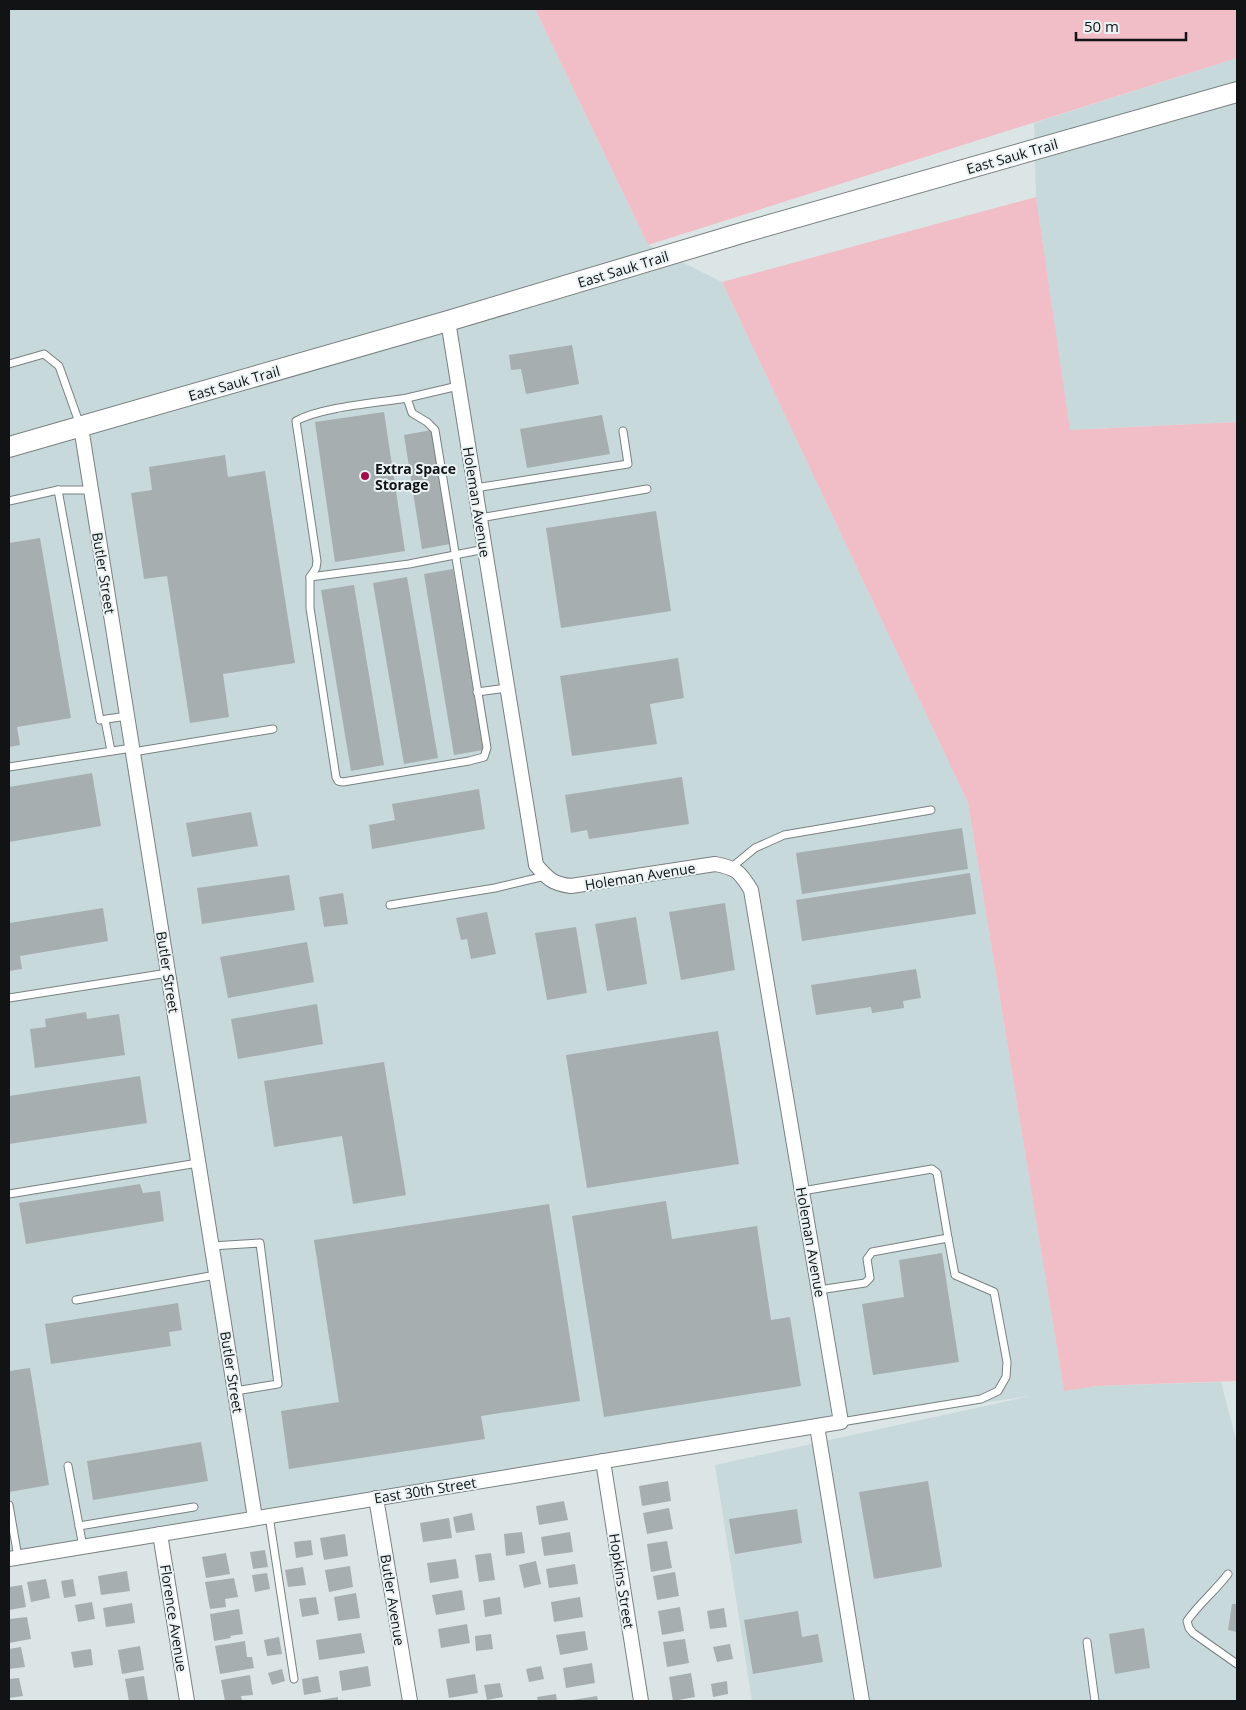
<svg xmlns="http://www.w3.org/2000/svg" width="1246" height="1710" font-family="'Open Sans',sans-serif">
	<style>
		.built { fill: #c8d9db }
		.green { fill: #f1bec8 }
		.building { fill: #a6aeaf }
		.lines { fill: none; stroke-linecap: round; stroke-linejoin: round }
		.lane-casing { stroke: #798081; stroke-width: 9 }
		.street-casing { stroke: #798081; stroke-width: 16 }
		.secondary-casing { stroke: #798081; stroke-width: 22 }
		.lane { stroke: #fff; stroke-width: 7 }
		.street { stroke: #fff; stroke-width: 14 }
		.secondary { stroke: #fff; stroke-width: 20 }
		.poi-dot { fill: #a30c4b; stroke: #eaf2f3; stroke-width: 2 }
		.labels { text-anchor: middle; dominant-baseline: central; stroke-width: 4; stroke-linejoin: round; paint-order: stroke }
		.street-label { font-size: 14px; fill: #111314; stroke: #eaf2f3 }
		.poi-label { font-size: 14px; font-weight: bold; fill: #111314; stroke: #eaf2f3; text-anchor: start }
	</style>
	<rect width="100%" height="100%" fill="#dce5e5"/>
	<g class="built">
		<path d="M9,9H535L648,245L722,282L968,803L1064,1390L1096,1386L1221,1382L1237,1443V1701H752L715,1465L1030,1396L906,1414L872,1422L9,1560Z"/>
		<path d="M1237,58V422L1069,430L1036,197L1034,123Z"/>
	</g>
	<g class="green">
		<path d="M535,9H1237V58L648,245Z"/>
		<path d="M1036,197L1070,430L1237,422V1381L1096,1386L1064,1391L968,803L722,282Z"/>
	</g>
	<g class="building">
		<path d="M572,345L579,384L526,394L521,369L511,370L509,355Z"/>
		<path d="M384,412L405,551L335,562L315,422Z"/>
		<path d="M602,415L610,454L527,468L520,429Z"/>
		<path d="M432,430L450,544L422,549L404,435Z"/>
		<path d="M225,455L228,477L265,471L295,663L223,674L229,717L190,723L167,576L144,579L131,493L152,490L149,467Z"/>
		<path d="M656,511L671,611L561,628L546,528Z"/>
		<path d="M40,538L71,718L17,727L20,745L9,747V543Z"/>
		<path d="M453,569L483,750L454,755L424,574Z"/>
		<path d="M407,577L438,758L404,764L373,583Z"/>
		<path d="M354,585L384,765L351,771L321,590Z"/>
		<path d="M678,658L684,698L650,704L657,744L572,756L560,676Z"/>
		<path d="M92,773L101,826L9,842V787Z"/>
		<path d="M682,777L689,824L589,839L587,830L571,833L565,795Z"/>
		<path d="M479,789L485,829L372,849L369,825L395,820L392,804Z"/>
		<path d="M251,812L258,846L192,857L186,823Z"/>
		<path d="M962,828L968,869L802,894L796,853Z"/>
		<path d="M970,873L976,914L802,941L796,900Z"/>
		<path d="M289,875L295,910L202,924L197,888Z"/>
		<path d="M343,893L348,924L324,927L319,897Z"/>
		<path d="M725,903L735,970L681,980L669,912Z"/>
		<path d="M103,908L108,941L20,956L22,969L9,971V923Z"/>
		<path d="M487,912L496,954L471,959L467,939L461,940L456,918Z"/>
		<path d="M636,917L647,984L607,991L595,924Z"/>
		<path d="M576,927L587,993L547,1000L535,933Z"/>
		<path d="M307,942L314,982L228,998L220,957Z"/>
		<path d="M916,969L921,998L903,1001L904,1008L872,1013L871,1007L816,1015L811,985Z"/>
		<path d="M317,1004L323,1044L238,1059L231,1019Z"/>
		<path d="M86,1012L87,1019L119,1014L125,1055L35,1068L30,1029L46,1027L45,1019Z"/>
		<path d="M718,1031L739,1164L587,1188L566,1055Z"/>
		<path d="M384,1062L406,1195L353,1204L342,1136L274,1147L264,1081Z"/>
		<path d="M140,1076L147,1123L9,1144V1096Z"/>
		<path d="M140,1184L143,1193L160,1191L164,1221L26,1244L19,1203Z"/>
		<path d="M666,1201L672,1239L757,1226L771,1320L790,1317L801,1386L604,1417L572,1216Z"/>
		<path d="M549,1204L580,1401L481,1416L485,1439L289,1469L281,1411L339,1402L314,1240Z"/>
		<path d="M942,1253L959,1362L873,1375L862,1304L904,1297L899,1260Z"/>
		<path d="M178,1303L182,1330L169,1332L171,1346L51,1364L45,1324Z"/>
		<path d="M30,1368L49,1485L9,1492V1371Z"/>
		<path d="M201,1442L208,1481L93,1500L87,1461Z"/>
		<path d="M668,1481L671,1501L642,1506L639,1486Z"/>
		<path d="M928,1481L942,1567L874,1579L859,1492Z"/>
		<path d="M564,1501L568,1520L539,1525L536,1506Z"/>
		<path d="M669,1508L673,1529L647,1534L643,1513Z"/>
		<path d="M797,1509L802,1543L735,1554L729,1519Z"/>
		<path d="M472,1513L475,1530L456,1533L453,1517Z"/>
		<path d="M449,1518L452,1538L423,1542L420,1523Z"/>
		<path d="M522,1532L525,1553L506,1556L504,1534Z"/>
		<path d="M570,1532L573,1552L544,1556L541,1537Z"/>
		<path d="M345,1534L348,1556L324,1560L320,1538Z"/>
		<path d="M311,1540L313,1555L296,1558L294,1542Z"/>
		<path d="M667,1541L672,1568L651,1572L647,1544Z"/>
		<path d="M265,1550L268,1567L253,1569L250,1552Z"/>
		<path d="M226,1553L230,1574L206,1578L202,1557Z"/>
		<path d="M491,1553L495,1580L479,1582L475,1555Z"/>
		<path d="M456,1559L459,1578L430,1583L427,1563Z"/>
		<path d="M536,1561L541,1584L524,1588L519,1565Z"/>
		<path d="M575,1564L578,1584L549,1588L546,1569Z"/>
		<path d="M350,1566L353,1587L329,1592L325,1570Z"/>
		<path d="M303,1567L306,1585L288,1587L285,1570Z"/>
		<path d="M127,1571L130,1591L101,1595L98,1576Z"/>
		<path d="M675,1572L679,1596L657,1600L653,1576Z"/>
		<path d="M267,1573L270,1589L255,1592L252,1575Z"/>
		<path d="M234,1578L238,1597L225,1599L226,1607L210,1609L205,1582Z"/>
		<path d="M46,1579L50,1598L31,1602L27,1582Z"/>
		<path d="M73,1579L76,1596L64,1598L61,1581Z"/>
		<path d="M22,1585L26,1607L9,1610V1587Z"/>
		<path d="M462,1590L465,1610L436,1615L432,1595Z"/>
		<path d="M356,1593L360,1618L338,1621L334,1597Z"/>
		<path d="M316,1597L319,1614L302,1617L299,1599Z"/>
		<path d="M500,1597L502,1614L485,1617L483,1600Z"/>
		<path d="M580,1597L583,1617L554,1622L551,1602Z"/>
		<path d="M92,1602L95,1619L78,1622L75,1605Z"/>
		<path d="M132,1603L135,1623L106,1627L103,1608Z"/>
		<path d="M1232,1604H1237V1632L1228,1630Z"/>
		<path d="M680,1607L684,1631L662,1635L658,1611Z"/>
		<path d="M724,1608L727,1627L710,1629L707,1611Z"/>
		<path d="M239,1609L243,1634L230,1636L231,1638L214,1641L210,1614Z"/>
		<path d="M798,1611L802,1637L818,1634L823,1662L753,1674L744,1620Z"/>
		<path d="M9,1616L10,1619L27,1617L31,1639L9,1643Z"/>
		<path d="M467,1624L470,1643L441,1648L438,1629Z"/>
		<path d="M1144,1628L1150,1668L1115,1674L1109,1634Z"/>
		<path d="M585,1631L588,1650L560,1655L556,1635Z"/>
		<path d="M361,1633L365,1653L319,1660L316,1640Z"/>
		<path d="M491,1634L493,1649L476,1651L475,1636Z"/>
		<path d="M279,1637L282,1654L267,1656L264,1640Z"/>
		<path d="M685,1639L689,1663L667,1667L663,1642Z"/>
		<path d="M245,1641L247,1657H252L254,1668L220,1674L215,1646Z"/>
		<path d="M730,1644L733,1659L717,1662L713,1647Z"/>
		<path d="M140,1646L144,1670L122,1674L118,1650Z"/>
		<path d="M21,1647L25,1667L9,1669V1649Z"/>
		<path d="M91,1649L93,1665L74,1668L71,1652Z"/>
		<path d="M592,1663L595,1683L566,1688L563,1668Z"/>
		<path d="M368,1666L371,1686L342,1691L339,1671Z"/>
		<path d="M541,1666L544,1679L529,1682L526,1669Z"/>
		<path d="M282,1669L285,1681L272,1685L268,1673Z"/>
		<path d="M691,1673L695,1697L673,1701L669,1677Z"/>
		<path d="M475,1674L478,1693L449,1698L446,1679Z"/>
		<path d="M250,1675L253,1695L241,1696L242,1701H225L221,1680Z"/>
		<path d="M144,1676L148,1700L129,1701L125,1679Z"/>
		<path d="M318,1676L321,1692L304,1695L302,1679Z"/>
		<path d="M19,1678L23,1696L9,1698V1679Z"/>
		<path d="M727,1681L728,1694L713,1697L711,1684Z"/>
		<path d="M500,1683L503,1697L487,1700L484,1685Z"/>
		<path d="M556,1694L557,1701H538L537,1697Z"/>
		<path d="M597,1696L598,1701H573V1700Z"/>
		<path d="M338,1697V1701H320V1700Z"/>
	</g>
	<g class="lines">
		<g class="lane-casing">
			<g id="lane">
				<path d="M9,364L44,354L59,366L80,425"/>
				<path d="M407,398L412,413L427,422L435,430L487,748L484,757L469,761L343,782L338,781L336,777L310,608V577L316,568L317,561L296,421C321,407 377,403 407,398L458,386"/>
				<path d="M475,488L628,464L623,431"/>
				<path d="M58,490L100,720L127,716"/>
				<path d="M9,501L58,490H91"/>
				<path d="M480,518L647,489"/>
				<path d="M310,577L409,564L485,549"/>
				<path d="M477,692L507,688"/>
				<path d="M105,720L111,751"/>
				<path d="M133,752L273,729"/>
				<path d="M9,767L132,748"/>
				<path d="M732,867L755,848L784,835L931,810"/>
				<path d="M390,905L495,888L545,876"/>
				<path d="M9,998L168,973"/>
				<path d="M802,1191L932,1169L937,1173L948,1238"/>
				<path d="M9,1194L198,1163"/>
				<path d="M211,1246L260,1243L278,1384L235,1391"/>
				<path d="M819,1290L865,1283L870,1278L867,1259L872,1252L948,1238L955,1275L994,1292L1007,1362L1006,1377L998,1391L981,1399L841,1422"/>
				<path d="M76,1300L216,1275"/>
				<path d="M68,1466L83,1547"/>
				<path d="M9,1505L18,1557"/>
				<path d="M269,1516L294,1679"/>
				<path d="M79,1526L194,1507"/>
				<path d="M1228,1574C1215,1591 1199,1604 1187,1621L1189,1628L1193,1633L1237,1664"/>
				<path d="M1087,1642L1095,1701"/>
			</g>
		</g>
		<g class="street-casing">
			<g id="street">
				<path d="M81,427L255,1518"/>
				<path d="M817,1426L862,1701"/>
				<path d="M603,1461L641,1701"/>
				<path d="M376,1498L410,1701"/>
				<path d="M160,1534L187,1701"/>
				<path d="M9,1559L841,1422L751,890C740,872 737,868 715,864L571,886C553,884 548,879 536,865L448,321"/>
			</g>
		</g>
		<g class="secondary-casing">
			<path id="secondary" d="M9,447L448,321L745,232L1237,92"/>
		</g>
		<use href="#lane" class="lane"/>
		<use href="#street" class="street"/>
		<use href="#secondary" class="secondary"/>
	</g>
	<circle class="poi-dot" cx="365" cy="476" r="5"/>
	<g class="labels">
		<g class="street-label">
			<text transform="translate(1012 156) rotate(-16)">East Sauk Trail</text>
			<text transform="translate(623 269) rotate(-17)">East Sauk Trail</text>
			<text transform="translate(234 383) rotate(-16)">East Sauk Trail</text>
			<text transform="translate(477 502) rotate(81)">Holeman Avenue</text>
			<text transform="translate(104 573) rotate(81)">Butler Street</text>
			<text transform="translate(640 876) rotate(-9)">Holeman Avenue</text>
			<text transform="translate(168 972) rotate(81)">Butler Street</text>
			<text transform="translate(811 1242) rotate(80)">Holeman Avenue</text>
			<text transform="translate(232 1372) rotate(81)">Butler Street</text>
			<text transform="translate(425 1490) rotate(-9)">East 30th Street</text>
			<text transform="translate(622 1581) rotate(81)">Hopkins Street</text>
			<text transform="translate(393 1600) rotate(81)">Butler Avenue</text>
			<text transform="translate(174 1618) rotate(81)">Florence Avenue</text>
		</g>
		<g class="poi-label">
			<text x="375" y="468">Extra Space<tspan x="375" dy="16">Storage</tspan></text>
		</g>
	</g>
	<rect width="1246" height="1710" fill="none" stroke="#111314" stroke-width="20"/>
	<path d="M1076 32v8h110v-8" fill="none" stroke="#111314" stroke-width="2.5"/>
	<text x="1084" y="32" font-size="15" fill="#111314" stroke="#eaf2f3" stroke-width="4" paint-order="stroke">50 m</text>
</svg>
